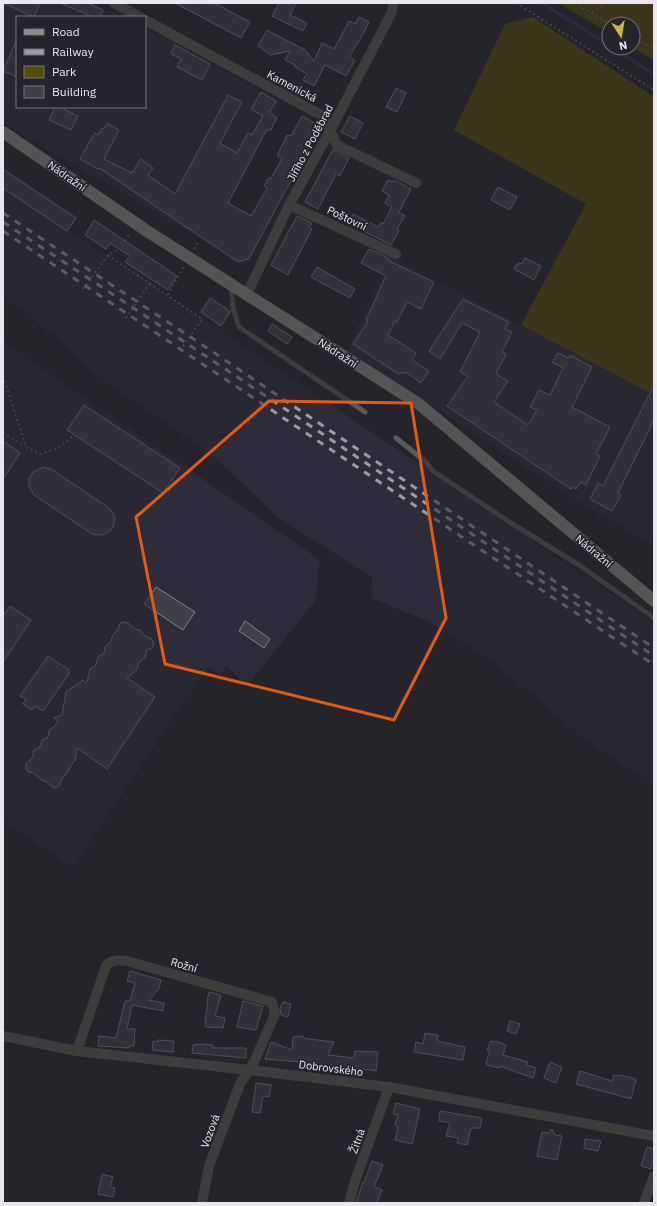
<svg xmlns="http://www.w3.org/2000/svg" width="657" height="1206" font-family="'IBM Plex Sans',sans-serif">
	<style>
		.built { fill: #2f2c3a }
		.green { fill: #574d00 }
		.lines { fill: none; stroke-linecap: round; stroke-linejoin: round }
		.stream { stroke: #3e2e66; stroke-width: 3 }
		.building { fill: #414049; stroke: #82808a }
		.path { stroke: #68676e; stroke-width: 2; stroke-dasharray: 2 3; stroke-linecap: butt }
		.lane { stroke: #5b5b56; stroke-width: 5 }
		.street { stroke: #5b5b56; stroke-width: 10 }
		.primary { stroke: #919087; stroke-width: 12 }
		.rail { stroke: #9c9ba2; stroke-width: 3; stroke-dasharray: 7 7; stroke-linecap: butt }
		.marked { fill: none; stroke: #e8590c; stroke-width: 3; stroke-linejoin: round }
		.labels { text-anchor: middle; dominant-baseline: central; stroke-width: 3.5; stroke-linejoin: round; paint-order: stroke }
		.street-label { font-size: 11px; fill: #e9e8ee; stroke: #25242c }
	</style>
	<rect width="100%" height="100%" fill="#25242c"/>
	<g class="built">
		<path d="M3,3H93L122,17H17V107H145V28L177,43L280,103L277,118L270,131L267,129L217,224L205,241L3,123Z"/>
		<path d="M3,188L215,326L654,623V784L587,741L496,664L428,621L371,598L372,577L280,519L210,453L93,373L32,316L3,297Z"/>
		<path d="M390,256L654,395V546L590,509L347,351Z"/>
		<path d="M3,341L320,560L315,601L247,686L226,666L220,675L208,668L152,748L74,867L3,821Z"/>
	</g>
	<g class="green">
		<path d="M558,3H654V60L633,48V24H609V33Z"/>
		<path d="M533,17L654,97V395L521,325L586,204L454,130L505,24Z"/>
	</g>
	<g class="lines">
		<g class="stream">
			<path d="M542,3L609,45"/>
			<path d="M613,48L654,74"/>
		</g>
	</g>
	<g class="building">
		<path d="M3,3H40L34,17Z"/>
		<path d="M60,3H87L103,10L100,17H93Z"/>
		<path d="M175,3H214L250,22L241,38Z"/>
		<path d="M279,3H296L290,15L307,23L303,31L272,16Z"/>
		<path d="M359,17L369,22L362,36L349,57L355,60L346,76L325,65L314,86L303,80L307,74L295,67V65L285,60L290,51L271,55L258,46L267,30L305,50L314,61L322,43L334,49L349,21L355,24Z"/>
		<path d="M17,39V77L3,71Z"/>
		<path d="M175,45L210,64L202,80L177,67L181,59L171,54Z"/>
		<path d="M396,88L406,93L397,112L386,107Z"/>
		<path d="M261,92L276,101L269,113L277,118L270,131L267,129L228,203L251,216L267,188L264,186L269,178L271,179L282,158L277,156L287,135L291,136L302,116L320,126L249,259L238,262L99,168L98,169L80,159L94,134L95,133L98,135L102,128L104,129L107,123L119,130L104,159L132,173L141,159L153,168L148,175L175,194L228,95L242,102L220,143L237,153L248,133L252,135L263,116L251,109Z"/>
		<path d="M55,107H60L78,116L71,130L49,120Z"/>
		<path d="M350,116L363,123L355,139L341,132Z"/>
		<path d="M333,149L349,158L340,176L336,174L318,209L305,202Z"/>
		<path d="M3,169L76,218L67,231L3,188Z"/>
		<path d="M388,180L393,182L394,180L411,189L399,212L405,216L397,229L399,230L391,245L348,223L353,214L378,227L381,222L383,224L392,207L385,203L389,195L382,191Z"/>
		<path d="M498,187L517,197L510,210L491,200Z"/>
		<path d="M297,216L312,223L309,228L312,229L288,275L271,265Z"/>
		<path d="M94,220L177,276L168,290L125,262L130,256L110,243L106,249L85,235Z"/>
		<path d="M369,249L385,256L391,262L434,282L421,309L407,302L397,322L395,321L388,335L416,353L412,360L429,371L421,383L406,372L398,374L353,344L368,321L366,320L386,276L361,263Z"/>
		<path d="M525,258L541,266L534,280L514,269L516,265L519,263L522,264Z"/>
		<path d="M317,267L355,289L350,298L311,277Z"/>
		<path d="M210,298L230,311V312L221,326L201,312Z"/>
		<path d="M463,299L509,322L505,329L512,332L502,352L506,354L496,374L508,381L494,402L528,425L537,410L530,407L539,390L550,395L563,368L552,362L558,353L569,358L570,355L592,367L572,407L610,427L596,454L600,456L586,485L581,482L576,489L572,487L571,489L447,406L468,376L460,372L480,332L462,323L440,359L429,351Z"/>
		<path d="M272,324L292,337L287,344L268,331Z"/>
		<path d="M654,385V420L618,493L621,495L612,511L590,499L598,483L603,486Z"/>
		<path d="M84,405L180,468L163,493L67,430Z"/>
		<path d="M3,441L20,453L3,479Z"/>
		<path d="M43,467L51,469L109,508L114,515L115,519L113,527L110,531L103,535H99L92,534L34,495L29,487V479L33,472Z"/>
		<path d="M156,587L195,612L183,630L144,604Z"/>
		<path d="M10,606L31,620L3,662V616Z"/>
		<path d="M245,621L270,639L264,648L239,631Z"/>
		<path d="M125,622L128,623L135,629L140,630L146,637L151,638L154,643L152,648L147,650L145,658L139,662L137,670L127,678L155,697L107,769L77,748L75,761L71,765L67,774L62,778L60,785L56,788L53,787L48,783L40,779L33,773L28,772L26,768V764L33,757V753L34,750L40,747L42,740L48,737L49,730L55,726L58,721L54,718L62,715L66,692L83,680L87,683L90,669L96,665L98,657L104,653L105,647L110,643L114,633L118,631L119,625L121,623Z"/>
		<path d="M48,656L69,670V674L43,711L35,706L32,710L23,704L26,699L20,696Z"/>
		<path d="M130,971L161,980L159,989L149,1000L164,1003L163,1011L132,1005L127,1029H135L134,1046H129V1048L98,1046L99,1036L116,1038L125,1001H130L135,983L127,981Z"/>
		<path d="M209,992L221,995L215,1016L225,1018L223,1028L206,1027L205,1020L208,1003L207,1002Z"/>
		<path d="M243,1001L263,1006L256,1030L237,1027Z"/>
		<path d="M283,1002L291,1004L288,1017L281,1015L280,1008Z"/>
		<path d="M510,1021L520,1024L516,1034L507,1031Z"/>
		<path d="M425,1033L438,1035L437,1041L465,1047L463,1060L414,1052L416,1042L423,1044Z"/>
		<path d="M303,1036L302,1038L334,1042L328,1055L354,1058L355,1051L378,1052L376,1071L323,1064L265,1059L271,1042L292,1050L293,1037Z"/>
		<path d="M158,1040L174,1041L173,1052L152,1050L153,1041L158,1042Z"/>
		<path d="M491,1041L494,1042L496,1041L506,1045L503,1055L528,1062L527,1065L536,1068L533,1078L500,1066L499,1068L487,1065L486,1062L490,1051L487,1050Z"/>
		<path d="M199,1044L213,1045V1048H246V1058L192,1053L193,1045Z"/>
		<path d="M550,1062L562,1067L556,1083L544,1078Z"/>
		<path d="M580,1071L612,1081L614,1075L619,1076L620,1075L636,1079L631,1099L576,1084Z"/>
		<path d="M256,1083L271,1085L269,1097L263,1096L260,1113L252,1112Z"/>
		<path d="M396,1103L420,1109L412,1144L395,1140L398,1128L395,1124L398,1115L393,1114Z"/>
		<path d="M440,1111L482,1118L480,1128H471L467,1145L457,1143L458,1138L446,1136L450,1123L439,1121Z"/>
		<path d="M552,1129L555,1135L562,1136L557,1160L537,1156L542,1132L548,1133Z"/>
		<path d="M585,1139L601,1141L598,1151L584,1148Z"/>
		<path d="M647,1147L654,1149V1158L651,1169L641,1166Z"/>
		<path d="M372,1161L383,1165L374,1187L382,1190L377,1203H356L363,1182L364,1183Z"/>
		<path d="M102,1174L113,1177L110,1187L115,1188L113,1197L98,1194Z"/>
	</g>
	<g class="lines">
		<g class="path">
			<path d="M516,3L654,90"/>
			<path d="M574,3L610,24"/>
			<path d="M592,13L606,3"/>
			<path d="M633,37L654,49"/>
			<path d="M125,241L130,233"/>
			<path d="M194,249L199,241"/>
			<path d="M108,255L202,319L179,352"/>
			<path d="M83,289L108,255L119,249"/>
			<path d="M168,295L184,266"/>
			<path d="M126,318L150,283"/>
			<path d="M3,376L26,447L40,454L56,449L72,437"/>
			<path d="M3,433L25,446"/>
		</g>
		<g class="lane">
			<path d="M231,287L233,308L239,327L365,412"/>
			<path d="M396,438L426,462L433,471L511,523L579,565L654,618"/>
		</g>
		<g class="street">
			<path d="M114,3L140,17"/>
			<path d="M145,20L323,116L337,145L416,183"/>
			<path d="M289,205L396,254"/>
			<path d="M247,294L289,205L330,131L392,12L393,3"/>
			<path d="M3,1036L77,1051L249,1070L389,1087L654,1136"/>
			<path d="M77,1051L106,966C111,959 119,960 127,961L272,1002L275,1014L254,1062L240,1084L209,1166L202,1203"/>
			<path d="M349,1203L355,1181L389,1087"/>
			<path d="M644,1203L654,1176"/>
		</g>
		<path class="primary" d="M3,132L147,231L419,404L654,601"/>
		<g class="rail">
			<path d="M3,213L201,344L654,648"/>
			<path d="M3,222C221,365 437,511 654,656"/>
			<path d="M3,231L654,665"/>
		</g>
	</g>
	<path d="M0 0H657V1206H0ZM269,401L411,403L446,618L394,720L165,664L136,517Z" fill="#25242c" fill-opacity=".55" fill-rule="evenodd"/>
	<path class="marked" d="M269,401L411,403L446,618L394,720L165,664L136,517Z"/>
	<g class="labels">
		<g class="street-label">
			<text transform="translate(292 86) rotate(28)">Kamenická</text>
			<text transform="translate(310 143) rotate(-62)">Jiřího z Poděbrad</text>
			<text transform="translate(67 176) rotate(35)">Nádražní</text>
			<text transform="translate(347 218) rotate(25)">Poštovní</text>
			<text transform="translate(338 353) rotate(33)">Nádražní</text>
			<text transform="translate(594 551) rotate(40)">Nádražní</text>
			<text transform="translate(184 965) rotate(16)">Rožní</text>
			<text transform="translate(331 1068) rotate(7)">Dobrovského</text>
			<text transform="translate(210 1131) rotate(-70)">Vozová</text>
			<text transform="translate(357 1141) rotate(-70)">Žitná</text>
		</g>
	</g>
	<rect width="657" height="1206" fill="none" stroke="#e9e8ee" stroke-width="8"/>
	<rect x="16" y="16" width="130" height="92" fill="#25242c" stroke="#73727a"/>
	<rect x="24" y="29" width="20" height="6" fill="#919087" stroke="#73727a"/>
	<text x="52" y="36" font-size="12" fill="#e9e8ee">Road</text>
	<rect x="24" y="49" width="20" height="6" fill="#9c9ba2" stroke="#73727a"/>
	<text x="52" y="56" font-size="12" fill="#e9e8ee">Railway</text>
	<rect x="24" y="66" width="20" height="12" fill="#574d00" stroke="#73727a"/>
	<text x="52" y="76" font-size="12" fill="#e9e8ee">Park</text>
	<rect x="24" y="86" width="20" height="12" fill="#414049" stroke="#73727a"/>
	<text x="52" y="96" font-size="12" fill="#e9e8ee">Building</text>
	<g transform="translate(621 36) rotate(168)"><circle r="19" fill="#25242c" stroke="#73727a"/>
	<path d="M0-3L7 15L0 10L-7 15Z" fill="#cbba39"/>
	<text y="-6" font-size="11" font-weight="bold" text-anchor="middle" fill="#e9e8ee">N</text>
	</g>
</svg>
